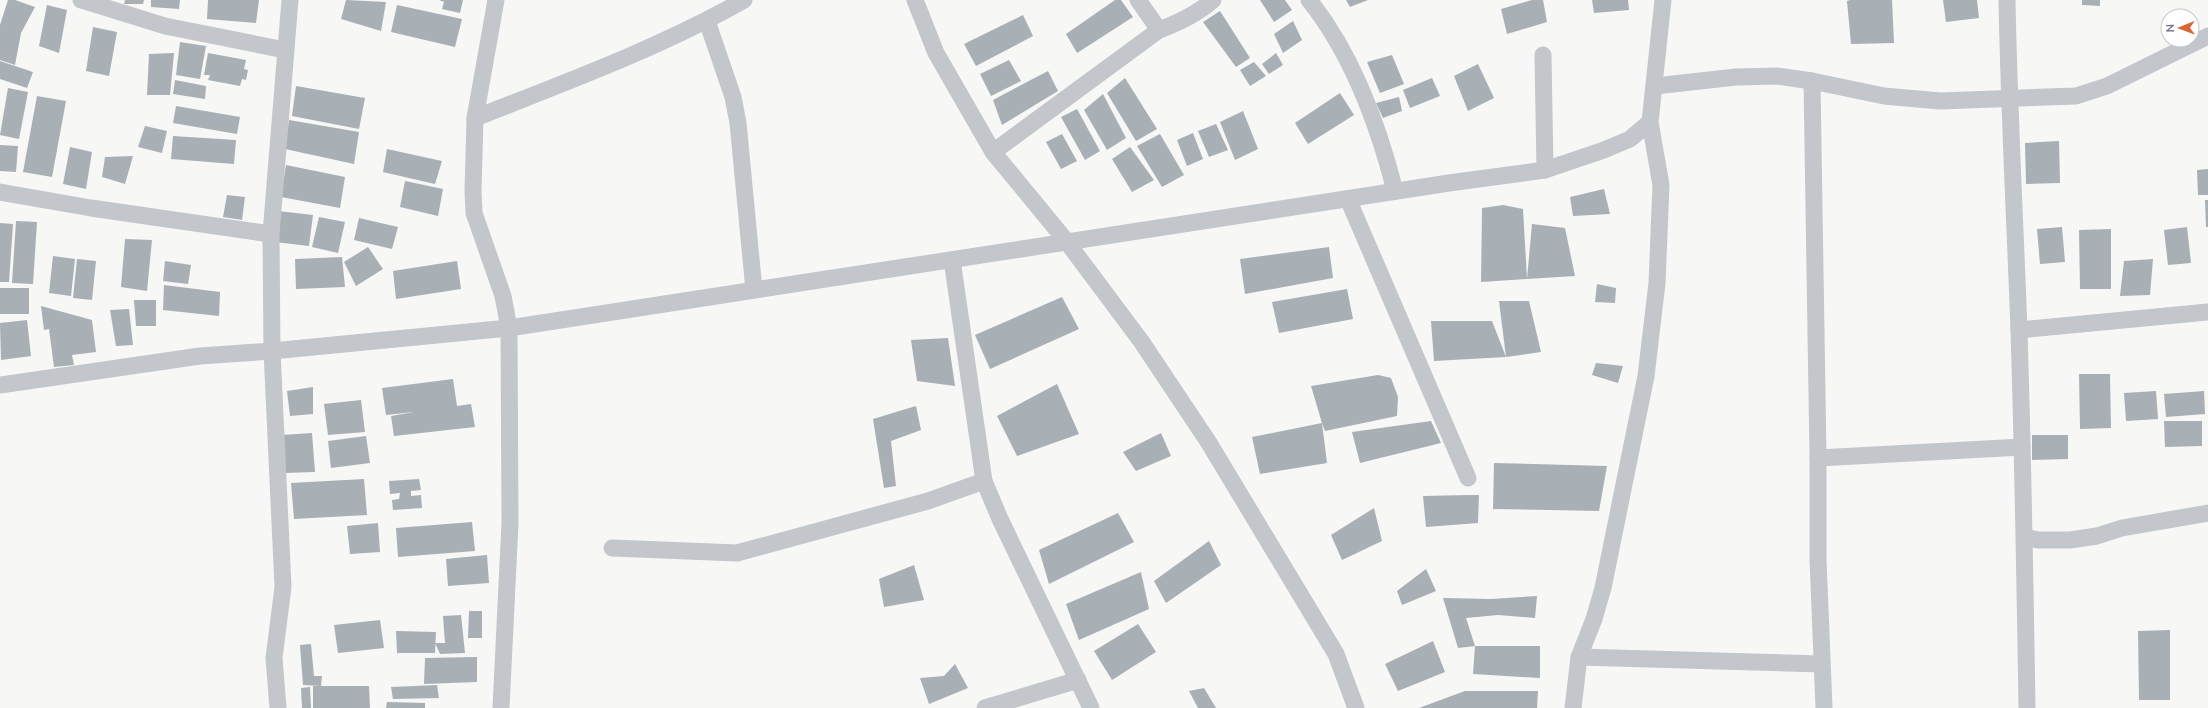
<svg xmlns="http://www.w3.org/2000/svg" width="2208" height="708" font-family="Mulish,sans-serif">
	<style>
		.building { fill: #a8afb5 }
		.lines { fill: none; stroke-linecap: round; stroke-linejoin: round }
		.minor { stroke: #c3c6ca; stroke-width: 17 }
	</style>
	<rect width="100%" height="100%" fill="#f7f7f5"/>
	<g class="building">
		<path d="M8,0H15L35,7L21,33L15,65L0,60V25Z"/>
		<path d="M125,0H144L143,4H124Z"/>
		<path d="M151,0H180L179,9L151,7Z"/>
		<path d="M208,0H259L256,23L207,19Z"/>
		<path d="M346,0L386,2L381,31L341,19Z"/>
		<path d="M439,0H463L460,13L442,9L444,2Z"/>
		<path d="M1115,0H1121L1133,17L1077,53L1066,34Z"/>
		<path d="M1260,0H1285L1292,10L1274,22Z"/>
		<path d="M1346,0H1368L1350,7Z"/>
		<path d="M1532,0H1543L1547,22L1507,34L1501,9Z"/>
		<path d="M1592,0H1628L1629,10L1594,13Z"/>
		<path d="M1850,0H1892L1894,43L1851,44L1847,1Z"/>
		<path d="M1943,0H1977L1979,18L1946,22Z"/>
		<path d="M2082,0H2100V6L2082,5Z"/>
		<path d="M47,5L67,10L59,53L39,46Z"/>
		<path d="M397,5L462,19L455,47L391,32Z"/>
		<path d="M1220,11L1250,58L1236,67L1203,22Z"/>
		<path d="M1023,15L1033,36L976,66L964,44Z"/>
		<path d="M1293,21L1302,40L1283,53L1274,34Z"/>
		<path d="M93,27L117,32L109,76L86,71Z"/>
		<path d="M180,42L206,46L200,79L176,75Z"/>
		<path d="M174,53L170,95H147L149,54Z"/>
		<path d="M208,53L246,60L244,69L248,70L246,80L242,79L240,86L208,80L210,75H204Z"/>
		<path d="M1276,53L1283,65L1269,74L1262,64Z"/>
		<path d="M1392,55L1404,84L1380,93L1367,62Z"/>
		<path d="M1009,60L1021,81L991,96L980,74Z"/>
		<path d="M0,61L33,72L27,88L0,79Z"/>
		<path d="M1254,62L1266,76L1250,86L1240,70Z"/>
		<path d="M1478,64L1494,98L1468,111L1454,76Z"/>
		<path d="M1048,71L1058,91L1002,125L993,100Z"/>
		<path d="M1125,78L1157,129L1136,141L1107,93Z"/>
		<path d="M1432,78L1440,96L1410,108L1403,90Z"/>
		<path d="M175,80L206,86L205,99L173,94Z"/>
		<path d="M296,86L365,98L359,129L292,116Z"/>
		<path d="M8,88L28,92L19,139L0,135Z"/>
		<path d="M1340,93L1354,115L1308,144L1295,123Z"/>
		<path d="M1103,94L1126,138L1107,150L1084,110Z"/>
		<path d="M37,96L66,101L52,177L23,172Z"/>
		<path d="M1399,97L1402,111L1383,118L1376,103Z"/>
		<path d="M176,106L240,117L237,134L173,123Z"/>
		<path d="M1077,109L1100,151L1085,160L1061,117Z"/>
		<path d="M1243,111L1258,149L1235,160L1220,122Z"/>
		<path d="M289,120L359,132L354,164L285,149Z"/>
		<path d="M1216,124L1228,150L1209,157L1198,131Z"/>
		<path d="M145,126L167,131L162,153L138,147Z"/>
		<path d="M1193,133L1203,159L1187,166L1177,140Z"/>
		<path d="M1062,134L1077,161L1061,169L1046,142Z"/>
		<path d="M1160,134L1184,175L1162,187L1137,146Z"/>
		<path d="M173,136L236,140L234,164L171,159Z"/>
		<path d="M2059,141L2060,183L2026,184L2025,143Z"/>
		<path d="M0,145L18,146L16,172L0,171Z"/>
		<path d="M70,147L92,152L86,189L63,184Z"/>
		<path d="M1130,147L1154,180L1132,192L1112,159Z"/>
		<path d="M387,149L442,161L435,184L383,172Z"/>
		<path d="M133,156L125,184L102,177L105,157Z"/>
		<path d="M286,165L345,177L340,208L281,197Z"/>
		<path d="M2208,169V195H2198L2197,170Z"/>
		<path d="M405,181L443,189L438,216L400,207Z"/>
		<path d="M1604,189L1610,214L1573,216L1570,197Z"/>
		<path d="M227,195L245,197L242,220L223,217Z"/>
		<path d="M2205,200H2208V227H2206Z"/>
		<path d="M1503,205L1523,209L1527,279L1532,224L1565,228L1575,276L1527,279L1481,282L1482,208Z"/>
		<path d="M278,211L313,215L309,246L275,242Z"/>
		<path d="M319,217L345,222L338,253L312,247Z"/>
		<path d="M359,218L398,227L392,249L354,240Z"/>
		<path d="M16,221L37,222L33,284L12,283Z"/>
		<path d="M0,223L13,224L9,282H0Z"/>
		<path d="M2062,227L2065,262L2040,264L2037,229Z"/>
		<path d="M2187,227L2191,263L2168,265L2164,230Z"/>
		<path d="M2111,229V289H2080L2079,230Z"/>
		<path d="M125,239L152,240L147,291L121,287Z"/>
		<path d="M368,247L383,269L356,286L344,262Z"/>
		<path d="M1329,247L1333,278L1245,294L1240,259Z"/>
		<path d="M53,256L75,259L71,296L49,293Z"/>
		<path d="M342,257L345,287L296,289L295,259Z"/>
		<path d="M77,259L96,261L92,300L73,298Z"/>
		<path d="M2153,259L2150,295L2120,296L2124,261Z"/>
		<path d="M165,261L191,265L188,284L163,281Z"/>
		<path d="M457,261L461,289L396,299L393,271Z"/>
		<path d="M1597,284L1616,288L1615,303L1595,302Z"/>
		<path d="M164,285L220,292L219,316L163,310Z"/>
		<rect x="0" y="288" width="29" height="26"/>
		<path d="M1347,289L1353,319L1279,333L1272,302Z"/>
		<path d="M1062,297L1079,329L990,369L975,335Z"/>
		<path d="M134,300H156V326H136Z"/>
		<path d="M1499,301H1529L1541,352L1506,357Z"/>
		<path d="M41,306L92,320L96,352L72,355L74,365L54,367L49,329L44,330Z"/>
		<path d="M129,309L133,345L116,346L110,310Z"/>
		<path d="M27,320L31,356L1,360L0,323Z"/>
		<path d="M1431,321H1492L1506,357L1434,361Z"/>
		<path d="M948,338L955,386L917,381L911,340Z"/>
		<path d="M1596,363L1623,366L1618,383L1592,375Z"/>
		<path d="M2079,374H2110L2111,428L2080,429Z"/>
		<path d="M1378,375L1391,378L1398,397L1397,416L1325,431L1322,423L1327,463L1260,474L1252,437L1322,423L1311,386Z"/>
		<path d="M453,379L457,406L471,404L475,427L394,436L391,416L414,412L386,415L382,388Z"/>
		<path d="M1057,384L1079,434L1017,456L997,416Z"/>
		<path d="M313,387V414L290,416L287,391Z"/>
		<path d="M2156,391L2158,419L2126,421L2124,393Z"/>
		<path d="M2204,391L2205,414L2166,417L2164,394Z"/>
		<path d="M361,400L365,432L328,435L324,404Z"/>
		<path d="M916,406L921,430L891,441L896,486L884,488L873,419Z"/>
		<path d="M1431,421L1441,443L1360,463L1352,432Z"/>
		<path d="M2164,421H2202V446L2165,447Z"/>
		<path d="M312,433L315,472L284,473L282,435Z"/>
		<path d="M1161,433L1171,456L1136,471L1123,452Z"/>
		<path d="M2032,435H2068V459L2032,460Z"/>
		<path d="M366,436L370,463L331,468L328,441Z"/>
		<path d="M1494,463L1607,466L1599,511L1493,509Z"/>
		<path d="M364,479L367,515L294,519L291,483Z"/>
		<path d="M419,479L421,490L411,491V496L421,495L422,508L393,510L392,500L399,499L400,493L390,494L389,481Z"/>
		<path d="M1470,495H1479L1478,523L1426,527L1423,496Z"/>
		<path d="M1374,508L1382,541L1342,560L1331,535Z"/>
		<path d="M1118,513L1134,542L1049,584L1039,550Z"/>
		<path d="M472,522L475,551L398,557L396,528Z"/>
		<path d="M378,523L380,552L350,554L347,526Z"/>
		<path d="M1209,541L1221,565L1166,603L1154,581Z"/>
		<path d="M487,555L489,583L448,586L446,559Z"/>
		<path d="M914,565L924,600L884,607L879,579Z"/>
		<path d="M1426,569L1436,591L1402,605L1397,591Z"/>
		<path d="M1141,572L1149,609L1079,640L1066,604Z"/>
		<path d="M1537,596L1535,618L1498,615L1466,618L1475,646L1458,648L1443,598L1491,599Z"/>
		<path d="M469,611H482V638H468Z"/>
		<path d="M461,615L465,653L440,654L435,643H445L443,616Z"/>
		<path d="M380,620L384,648L338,653L334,625Z"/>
		<path d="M1138,624L1156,652L1112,680L1094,651Z"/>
		<path d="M2170,630V700H2139L2138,631Z"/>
		<path d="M396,631L436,632L435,653H397Z"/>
		<path d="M1433,641L1445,672L1398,691L1385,664Z"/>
		<path d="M311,644L314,676H322L321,686L303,685L300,645Z"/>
		<path d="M1475,646H1540V678L1473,674Z"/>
		<path d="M477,657V682L424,684L425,658Z"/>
		<path d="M955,664L968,688L929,704L920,678L944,676Z"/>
		<path d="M437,685L439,698L393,699L391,687Z"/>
		<path d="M313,686H369L370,708H313Z"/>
		<path d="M310,687L311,708H302L301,688Z"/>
		<path d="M1204,688L1216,708H1198L1189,691Z"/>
		<path d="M1465,691H1538L1537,708H1419Z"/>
		<path d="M387,702L425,703V708H386Z"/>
	</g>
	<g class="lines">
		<g class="minor">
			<path d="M81,0L165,26L285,50"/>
			<path d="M496,0L475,118L473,191L474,213L503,296L509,328L510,523L501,708"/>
			<path d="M915,0L936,53L993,152L1067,242L1141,341L1209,443L1336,654L1356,708"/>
			<path d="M1138,0L1159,30"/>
			<path d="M1309,0C1353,55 1378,124 1395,191"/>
			<path d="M2007,0C2009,110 2015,220 2019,331C2023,457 2025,582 2027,708"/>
			<path d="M707,21L733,97L738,123L754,290"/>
			<path d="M1543,55L1545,170"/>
			<path d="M1812,81L1818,458V559L1824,708"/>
			<path d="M1655,86L1736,77L1777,76L1812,81L1884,96L1940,101L2076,96L2107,86L2208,36"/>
			<path d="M475,118C566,82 659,48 744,0"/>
			<path d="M993,152L1159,30C1178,23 1197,14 1213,0"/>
			<path d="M0,192L91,208L271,234"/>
			<path d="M1348,199L1468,478"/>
			<path d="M952,260L984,481L1000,519L1091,708"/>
			<path d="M2019,330L2208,312"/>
			<path d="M0,385L200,356L272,351L509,328L1449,183L1545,170L1604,150L1630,139L1650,122"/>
			<path d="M1818,458L2022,447"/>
			<path d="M2025,537L2038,540H2070L2097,536L2122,528L2208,513"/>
			<path d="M612,548L737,553L928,501L984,481"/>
			<path d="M1579,657L1821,664"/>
			<path d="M278,708L274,658L283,587L272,351L271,234L290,0"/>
			<path d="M985,708L1078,680"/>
			<path d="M1573,708L1579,657L1594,619L1603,588L1646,376L1657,283L1661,185L1650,122L1663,0"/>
		</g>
	</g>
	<g transform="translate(2180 28) rotate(269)"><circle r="19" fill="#ffffff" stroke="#c3c8cd"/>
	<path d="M0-3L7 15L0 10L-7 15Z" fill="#d66835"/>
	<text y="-6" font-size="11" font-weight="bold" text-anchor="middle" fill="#687583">N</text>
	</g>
</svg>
